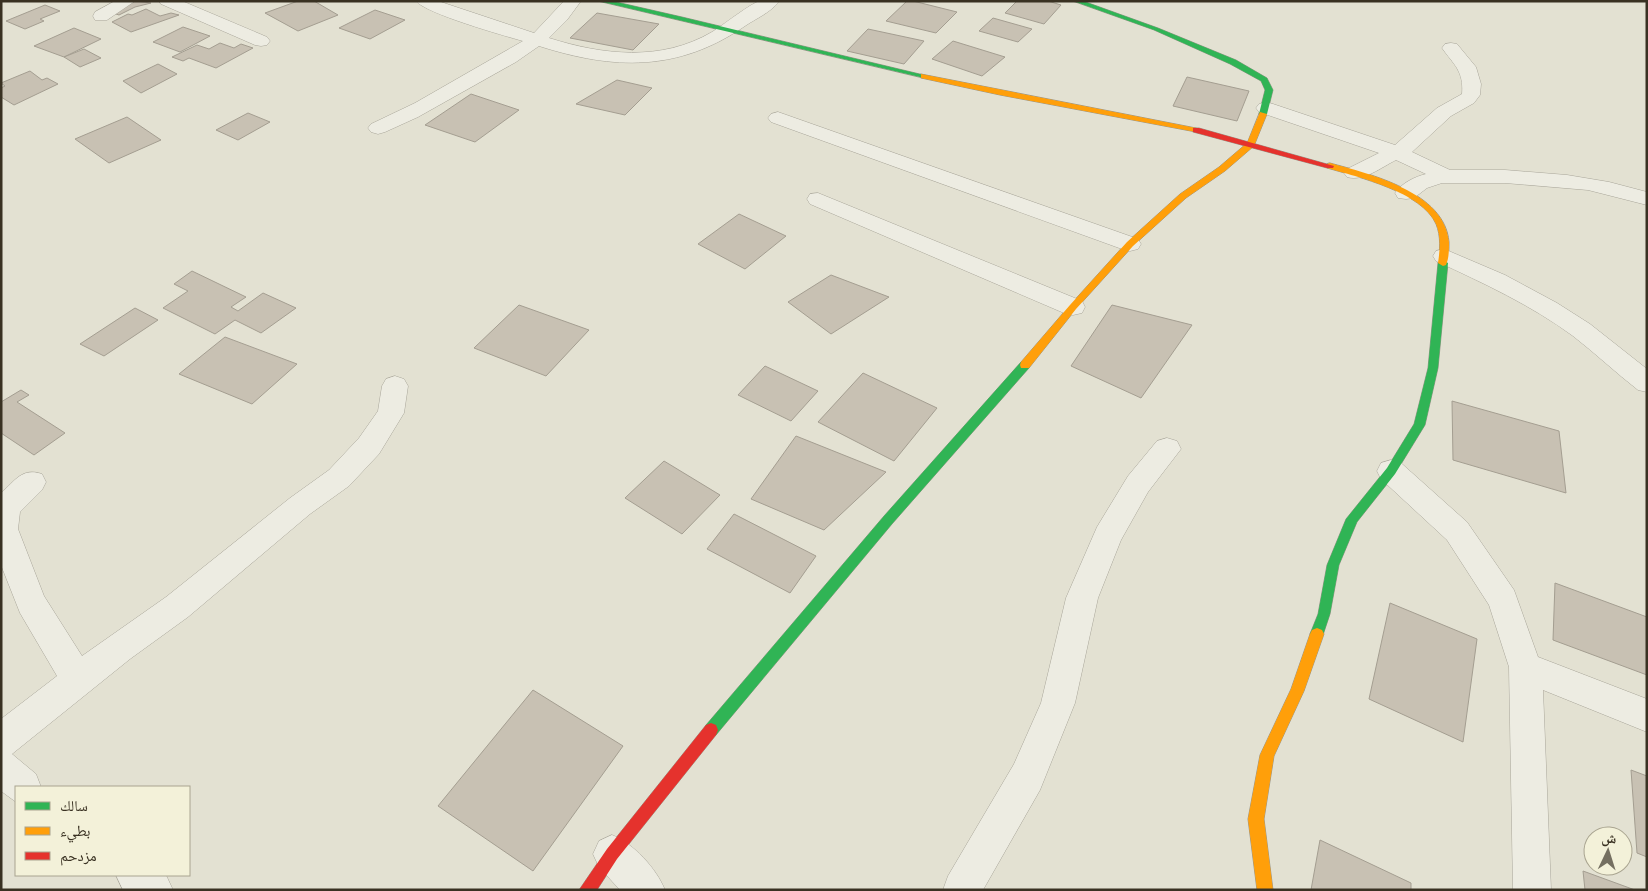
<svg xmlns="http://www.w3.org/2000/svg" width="1648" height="891" font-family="Lora,'Noto Naskh Arabic',serif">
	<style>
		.building { fill: #c8c1b3; stroke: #a49e91 }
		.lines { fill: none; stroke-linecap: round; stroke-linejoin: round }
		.street-casing { stroke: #a9a69a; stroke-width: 1 }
		.fast-casing { stroke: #99968a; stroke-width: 1 }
		.slow-casing { stroke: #99968a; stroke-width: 1 }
		.jam-casing { stroke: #99968a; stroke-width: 1 }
		.street { fill: #edece2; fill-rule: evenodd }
		.fast { fill: #30b455; fill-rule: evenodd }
		.slow { fill: #ff9f0a; fill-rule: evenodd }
		.jam { fill: #e5322d; fill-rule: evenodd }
	</style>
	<rect width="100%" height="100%" fill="#e3e1d2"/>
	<g class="building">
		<path d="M135,1L151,3L135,7L119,15L113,13Z"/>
		<path d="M298,1H314L338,15L298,31L265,13Z"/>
		<path d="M907,1H913L957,12L936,33L886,21Z"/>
		<path d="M1017,1H1048L1061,5L1044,24L1005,13Z"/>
		<path d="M45,5L60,11L40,19L44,21L25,29L6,21Z"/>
		<path d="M146,9L160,16L171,13L179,15L131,32L112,22L128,14L132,15Z"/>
		<path d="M375,10L405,20L370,39L339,28Z"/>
		<path d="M597,13L659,24L633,50L570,38Z"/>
		<path d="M993,18L1032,29L1018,42L979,31Z"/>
		<path d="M183,27L210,36L180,52L153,42Z"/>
		<path d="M74,28L101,39L64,57L34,46Z"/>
		<path d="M868,29L924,41L904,64L847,51Z"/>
		<path d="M953,41L1005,57L982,76L932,59Z"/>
		<path d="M220,43L234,48L241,44L253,48L216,68L189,58L183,61L172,57L197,45L209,49Z"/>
		<path d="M84,49L101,58L80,67L64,57Z"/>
		<path d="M158,64L177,74L141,93L123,81Z"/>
		<path d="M30,71L42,80L47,78L58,84L14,105L1,97V88L5,86L1,83Z"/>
		<path d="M1187,77L1249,91L1237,121L1173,106Z"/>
		<path d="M617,80L652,88L625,115L576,104Z"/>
		<path d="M471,94L519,110L475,142L425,125Z"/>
		<path d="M248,113L270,122L238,140L216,130Z"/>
		<path d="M127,117L161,140L109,163L75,139Z"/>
		<path d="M739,214L786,236L745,269L698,244Z"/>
		<path d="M192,271L246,297L231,307L238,311L263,293L296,308L261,333L235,320L215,334L163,308L188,291L174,284Z"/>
		<path d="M831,275L889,297L831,334L788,302Z"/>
		<path d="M519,305L589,330L546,376L474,348Z"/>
		<path d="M1112,305L1192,325L1141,398L1071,366Z"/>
		<path d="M135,308L158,320L104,356L80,344Z"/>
		<path d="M225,337L297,364L252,404L179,374Z"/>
		<path d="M765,366L818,391L791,421L738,395Z"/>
		<path d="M863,373L937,408L894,461L818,422Z"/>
		<path d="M21,390L29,395L17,402L65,433L34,455L1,433V402Z"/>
		<path d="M1452,401L1559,431L1566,493L1453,460Z"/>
		<path d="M796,436L886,472L824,530L751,499Z"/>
		<path d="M664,461L720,495L682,534L625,498Z"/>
		<path d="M734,514L816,556L790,593L707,549Z"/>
		<path d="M1555,583L1647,617V675L1553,640Z"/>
		<path d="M1390,603L1477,639L1463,742L1369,699Z"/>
		<path d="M533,690L623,746L533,871L438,806Z"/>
		<path d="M1631,770L1647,776V857L1637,853Z"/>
		<path d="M1320,840L1411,883V890H1311Z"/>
		<path d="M1583,871L1635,890H1585Z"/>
	</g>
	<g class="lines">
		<g class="street-casing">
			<g id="street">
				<path d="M115,1H135L107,20H95L93,16L95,12Z"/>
				<path d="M159,1H182L267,37L270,41L267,45L261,46L255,45L161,4Z"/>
				<path d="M416,1H438L534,33L564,1H581L567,20L549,38C603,55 661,62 712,32C722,26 751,3 760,1C765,0 773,1 779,1C772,12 755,19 745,26C678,72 614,70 539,46L516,62L418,117L385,132L378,134L371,132L368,128L371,124L415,103L523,41C505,36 424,13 416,1Z"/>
				<path d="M1451,43L1457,44L1476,67L1481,84L1480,95L1474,103L1451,116L1412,152L1450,170H1505L1567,175L1609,182L1647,192V205L1588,190L1505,183H1442L1427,188L1414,198L1406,199L1398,198L1395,193C1402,183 1414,177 1426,174L1396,160C1382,167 1363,182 1347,177L1344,173L1347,169L1379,153L1259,112L1256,108L1259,104L1266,102L1273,104L1395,145L1437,108L1462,94C1464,71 1454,65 1442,48L1445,44Z"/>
				<path d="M778,112L1138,239L1141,244L1138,249L1130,251L1122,249L771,122L768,118L771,114Z"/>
				<path d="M818,193L1082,301L1085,307L1082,313L1073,315L1064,313L810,204L807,199L810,194Z"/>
				<path d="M1444,249L1505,275L1557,303L1590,324L1647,369V392L1638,390C1616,373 1595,353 1573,336C1531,305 1483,283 1436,261L1433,256L1436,251Z"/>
				<path d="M395,376L404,379L408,386L404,413L379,454L349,486L310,514L188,617L130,659L12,754L36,774L41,787H16V802L1,791V719L57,676L20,613L1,565V493C15,481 22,467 42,474L46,482L42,490L20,512L18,529L44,596L82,656L166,597L290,498L329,470L359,438L378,411L382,386L386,379Z"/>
				<path d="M1167,438L1177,441L1181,449L1148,492L1121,540L1098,598L1075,703L1040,790L983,890H943L948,876L1014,764L1041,703L1066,598L1097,527L1128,476L1157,441Z"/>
				<path d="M1391,460L1401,463L1467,522L1514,590L1538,657L1647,699V732L1543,690L1551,890H1513L1509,667L1489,605L1447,540L1381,479L1377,471L1381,463Z"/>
				<path d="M612,835C634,844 656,868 665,890H620L599,867L593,854L599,841Z"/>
				<path d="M116,875H166L173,890H123Z"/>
			</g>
		</g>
		<g class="fast-casing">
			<g id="fast">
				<path d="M598,1H612L682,17L928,76L924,78Z"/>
				<path d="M1073,1H1083L1158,28L1236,60L1267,78L1273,90L1267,114L1263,116L1259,114L1265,90L1261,81L1230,64L1154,30Z"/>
				<path d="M1443,260L1448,263L1438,368L1425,425L1395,474L1357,522L1339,565L1330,614L1322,638L1317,640L1312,638L1310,634L1318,614L1327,565L1346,519L1387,468L1414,424L1428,368L1438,263Z"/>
				<path d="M1025,361L1030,365L1029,368L892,524L716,735L711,737L706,735L704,730L706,725L884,516L1021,362Z"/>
			</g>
		</g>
		<g class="slow-casing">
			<g id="slow">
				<path d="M921,74L1196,128L1200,130L1196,132L1000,95L921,78Z"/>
				<path d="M1260,112L1267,114L1254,146L1225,171L1186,198L1133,246L1076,309L1029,368H1021L1020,365L1021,362L1070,305L1127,242L1180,194L1219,167L1247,143Z"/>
				<path d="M1330,163C1370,174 1445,192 1449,242C1449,250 1449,258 1446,265L1443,266L1438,263C1440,250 1441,236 1436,224C1422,192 1358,177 1327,168V164Z"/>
				<path d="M1317,628L1322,630L1324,634L1304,691L1274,756L1264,819L1273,890H1257L1248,819L1260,755L1291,689L1310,634L1312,630Z"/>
			</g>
		</g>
		<g class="jam-casing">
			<g id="jam">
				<path d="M1193,128H1199L1334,166L1333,168H1327L1193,132Z"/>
				<path d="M711,723L716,725L718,730L716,735L617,859L597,890H579L607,849L706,725Z"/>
			</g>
		</g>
		<use href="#street" class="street"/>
		<use href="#fast" class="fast"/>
		<use href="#slow" class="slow"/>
		<use href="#jam" class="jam"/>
	</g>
	<rect width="1648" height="891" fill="none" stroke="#393122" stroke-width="5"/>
	<rect x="15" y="786" width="175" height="90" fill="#f3f1d9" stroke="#a9a490"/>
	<rect x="25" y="802" width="25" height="8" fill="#30b455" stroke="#a9a490"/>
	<text x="60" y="811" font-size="15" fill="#393122">سالك</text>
	<rect x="25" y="827" width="25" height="8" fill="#ff9f0a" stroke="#a9a490"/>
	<text x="60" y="836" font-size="15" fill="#393122">بطيء</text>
	<rect x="25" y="852" width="25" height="8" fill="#e5322d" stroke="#a9a490"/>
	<text x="60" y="861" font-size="15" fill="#393122">مزدحم</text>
	<g transform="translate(1608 851) rotate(4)"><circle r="24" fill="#f3f1d9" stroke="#a9a490"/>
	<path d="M0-4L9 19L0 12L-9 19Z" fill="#746f60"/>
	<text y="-8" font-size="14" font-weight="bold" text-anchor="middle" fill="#393122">ش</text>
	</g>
</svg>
